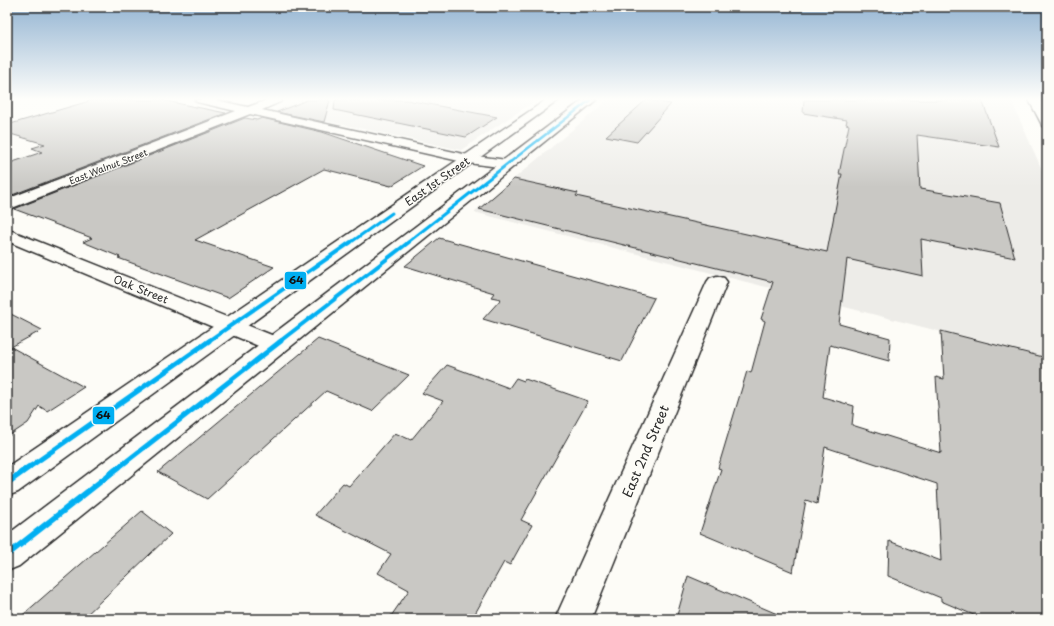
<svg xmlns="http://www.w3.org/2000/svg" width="1054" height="626" font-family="'Playpen Sans',sans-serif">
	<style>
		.built { fill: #edece8 }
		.building { fill: #c9c8c4; stroke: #2b2b2b }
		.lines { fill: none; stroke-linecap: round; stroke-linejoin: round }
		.minor-casing { stroke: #2b2b2b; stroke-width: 3 }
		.tertiary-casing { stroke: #2b2b2b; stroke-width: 3 }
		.secondary-casing { stroke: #2b2b2b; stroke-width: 3 }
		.minor { fill: #fdfcf7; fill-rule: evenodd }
		.tertiary { fill: #fdfcf7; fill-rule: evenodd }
		.secondary { fill: #fdfcf7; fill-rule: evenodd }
		.bus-1-far4-casing { stroke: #fdfcf7; stroke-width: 4.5 }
		.bus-1-far3-casing { stroke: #fdfcf7; stroke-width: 5.5 }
		.bus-1-far2-casing { stroke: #fdfcf7; stroke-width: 7 }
		.bus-1-far1-casing { stroke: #fdfcf7; stroke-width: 8 }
		.bus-1-casing { stroke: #fdfcf7; stroke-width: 9 }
		.bus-1-far4 { stroke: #00aff2; stroke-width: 2.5 }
		.bus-1-far3 { stroke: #00aff2; stroke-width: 3 }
		.bus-1-far2 { stroke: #00aff2; stroke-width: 4 }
		.bus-1-far1 { stroke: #00aff2; stroke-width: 5 }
		.bus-1 { stroke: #00aff2; stroke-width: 6 }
		.labels { text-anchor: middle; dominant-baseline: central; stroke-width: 3; stroke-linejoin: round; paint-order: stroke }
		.far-street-label { font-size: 9px; fill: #2b2b2b; stroke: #fdfcf7 }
		.street-label { font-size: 11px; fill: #2b2b2b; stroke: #fdfcf7 }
		.near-street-label { font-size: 13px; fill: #2b2b2b; stroke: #fdfcf7 }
		.line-badge { stroke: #fdfcf7; stroke-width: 1.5 }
		.pale-badge-label { font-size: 11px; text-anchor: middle; font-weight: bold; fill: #111 }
	</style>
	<rect width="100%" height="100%" fill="#fdfcf7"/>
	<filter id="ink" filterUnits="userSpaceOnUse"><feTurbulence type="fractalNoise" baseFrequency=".025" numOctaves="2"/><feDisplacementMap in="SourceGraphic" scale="8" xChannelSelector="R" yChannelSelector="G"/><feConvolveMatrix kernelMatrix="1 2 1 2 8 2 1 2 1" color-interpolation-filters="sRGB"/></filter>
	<g filter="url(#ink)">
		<g class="built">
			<path d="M300,100H536L461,150L275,110Z"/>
			<path d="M608,100H1011L1047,181V359L474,212Z"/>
		</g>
		<g class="building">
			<path d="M93,100H161L226,113L7,197V164L42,152L32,148L45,144L7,133V125Z"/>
			<path d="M307,100H330L324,122L277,112Z"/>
			<path d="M335,100H407L497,117L466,137L334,110Z"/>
			<path d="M646,100L671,104L637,142L606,136Z"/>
			<path d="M804,100H982L999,147L917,135L920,189L1000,203L1015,258L921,239L923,276L847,259L839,324L890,338L889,361L830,345L823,397L854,406L852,425L941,453L936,377L944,379L941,331L1047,358V619H983L941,601V598L888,576L889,541L941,561L937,484L825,447L817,504L806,500L793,572L700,533L721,469L718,468L747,371L751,373L765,321L761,319L773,282L479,209L514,179L578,193L576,196L827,252L842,174H839L849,125L846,124L847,120L803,113Z"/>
			<path d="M245,118L257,120L262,118L322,132L423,166L391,186L324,169L195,240L274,267L228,298L118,258L120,257L83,242L92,238L14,209Z"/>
			<path d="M439,238L654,298L622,361L483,319L501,299L491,297L494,293L405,266Z"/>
			<path d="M7,312L42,330L11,347L84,387L47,411L39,406L28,423L7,437Z"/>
			<path d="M318,339L409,375L372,411L326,391L207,499L158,472Z"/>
			<path d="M447,365L509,388L516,378L524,381L525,379L588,401L521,520L532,525L510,565L504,562L472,619H389L409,590L378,573L391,554L315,515L343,483L349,486L395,433L411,440L443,401L422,393Z"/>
			<path d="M142,511L171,534L82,619H18Z"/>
			<path d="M688,576L789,619H676Z"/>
		</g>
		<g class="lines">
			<g class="minor-casing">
				<g id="minor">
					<path d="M195,100H215L248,107L267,100H282L280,102L262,110L468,155L507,160L512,161L514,164L512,167L507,168L468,163L250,114L7,210V199L236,111L197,102Z"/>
					<path d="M7,229L284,340L288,345L284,350L276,353L268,350L7,241Z"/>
					<path d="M717,276L724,278L727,282L591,619H555L707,282L710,278Z"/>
				</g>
			</g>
			<g class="tertiary-casing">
				<path id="tertiary" d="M1029,100H1041L1047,111V127L1042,126L1041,123Z"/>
			</g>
			<g class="secondary-casing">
				<g id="secondary">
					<path d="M546,100H559L18,492L7,496V467Z"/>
					<path d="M583,100H596L19,566L7,571V535Z"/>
				</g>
			</g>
			<use href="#minor" class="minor"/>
			<use href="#tertiary" class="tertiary"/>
			<use href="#secondary" class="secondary"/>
			<g class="bus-1-far4-casing">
				<path id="bus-1-far4" d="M509,163L590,100"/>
			</g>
			<g class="bus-1-far3-casing">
				<g id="bus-1-far3">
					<path d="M350,243L392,213"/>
					<path d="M407,243L510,162"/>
				</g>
			</g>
			<g class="bus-1-far2-casing">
				<g id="bus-1-far2">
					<path d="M207,342L351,242"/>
					<path d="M279,342L409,242"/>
				</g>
			</g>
			<g class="bus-1-far1-casing">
				<g id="bus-1-far1">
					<path d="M28,468L209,341"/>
					<path d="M118,468L281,341"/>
				</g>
			</g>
			<g class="bus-1-casing">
				<g id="bus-1">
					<path d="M7,483L29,467"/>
					<path d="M7,555L119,467"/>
				</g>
			</g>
			<use href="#bus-1-far4" class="bus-1-far4"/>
			<use href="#bus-1-far3" class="bus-1-far3"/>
			<use href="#bus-1-far2" class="bus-1-far2"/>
			<use href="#bus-1-far1" class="bus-1-far1"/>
			<use href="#bus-1" class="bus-1"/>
		</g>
	</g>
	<linearGradient id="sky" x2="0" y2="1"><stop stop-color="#93b4d2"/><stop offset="0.53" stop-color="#fefefb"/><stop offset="1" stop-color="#fefefb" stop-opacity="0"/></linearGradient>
	<rect width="1054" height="187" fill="url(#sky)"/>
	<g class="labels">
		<g class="far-street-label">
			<text transform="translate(108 166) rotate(-21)">East Walnut Street</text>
		</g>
		<g class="street-label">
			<text transform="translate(437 181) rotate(-35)">East 1st Street</text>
			<text transform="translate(141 289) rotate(22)">Oak Street</text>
		</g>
		<g class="near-street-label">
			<text transform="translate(645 451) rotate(-67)">East 2nd Street</text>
		</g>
	</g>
	<g class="line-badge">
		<rect x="284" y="271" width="23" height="19" rx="4" fill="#00aff2"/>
		<rect x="92" y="406" width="23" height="19" rx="4" fill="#00aff2"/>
	</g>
	<g class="pale-badge-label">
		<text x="296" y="284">64</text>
		<text x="103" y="419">64</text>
	</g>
	<rect width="1054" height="626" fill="none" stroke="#fdfcf7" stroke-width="24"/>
	<rect x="12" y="12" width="1030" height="602" fill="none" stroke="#2b2b2b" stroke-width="1.5" filter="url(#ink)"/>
</svg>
